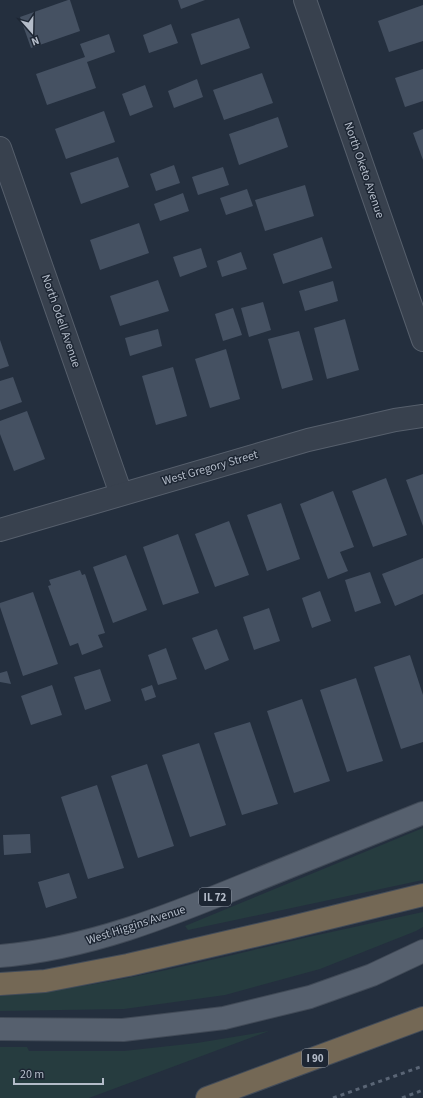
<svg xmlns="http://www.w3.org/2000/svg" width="423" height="1098" font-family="'Source Sans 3',sans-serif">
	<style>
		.green { fill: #263c3f }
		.building { fill: #455162 }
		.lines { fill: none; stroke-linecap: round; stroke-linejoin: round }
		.minor-casing { stroke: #565f6c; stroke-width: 24 }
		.primary-casing { stroke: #414a57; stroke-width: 24 }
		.motorway-casing { stroke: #434c59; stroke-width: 24 }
		.minor { stroke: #38414e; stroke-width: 22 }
		.primary { stroke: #56606e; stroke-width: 22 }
		.motorway { stroke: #746855; stroke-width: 22 }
		.rail { stroke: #5a6575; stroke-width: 3; stroke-dasharray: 4 4; stroke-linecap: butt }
		.labels { text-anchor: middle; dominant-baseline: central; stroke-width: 3; stroke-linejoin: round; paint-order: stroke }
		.shield { fill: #1d2633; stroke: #878f9c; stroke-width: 1 }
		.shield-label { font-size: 11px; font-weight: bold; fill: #b4bcc9 }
		.street-label { font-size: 12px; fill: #b4bcc9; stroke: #1d2633 }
	</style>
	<rect width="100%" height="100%" fill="#242f3e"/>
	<g class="green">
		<path d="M423,828V880L188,930L185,926Z"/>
		<path d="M423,912V927L416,931L320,969L225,995L124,1009L0,1011V996C93,989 184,966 275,945C324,933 373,923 423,912Z"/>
		<path d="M269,1031L89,1098H0V1047H27L29,1051H124L197,1043Z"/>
	</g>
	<g class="building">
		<path d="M68,0H70L80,31L31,48L20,17Z"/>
		<path d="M178,0H205L181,9Z"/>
		<path d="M423,5V41L389,52L378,21Z"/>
		<path d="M239,18L250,48L201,65L191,34Z"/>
		<path d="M171,24L178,43L149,53L143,35Z"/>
		<path d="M109,34L115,52L87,62L96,88L47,105L36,74L85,57L80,44Z"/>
		<path d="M423,69V101L405,107L395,78Z"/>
		<path d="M262,73L273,103L224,120L213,90Z"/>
		<path d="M197,79L203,97L174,108L168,91Z"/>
		<path d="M145,85L153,107L130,116L122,94Z"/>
		<path d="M104,111L115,142L66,159L55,129Z"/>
		<path d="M278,117L288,147L239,165L229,134Z"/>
		<path d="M423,129V160L413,133Z"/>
		<path d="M118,157L129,187L81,204L70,173Z"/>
		<path d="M174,165L180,183L156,191L150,174Z"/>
		<path d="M223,167L229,185L198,195L192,177Z"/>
		<path d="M305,185L314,216L265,231L255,200Z"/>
		<path d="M247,189L253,206L226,215L220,198Z"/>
		<path d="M183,193L189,211L160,221L154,204Z"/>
		<path d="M139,223L149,253L100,270L90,240Z"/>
		<path d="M322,237L332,268L283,284L273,254Z"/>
		<path d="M201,248L207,267L180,277L173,257Z"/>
		<path d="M241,252L247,269L222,277L217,261Z"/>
		<path d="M158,280L169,311L120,326L110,296Z"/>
		<path d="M333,281L338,301L305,311L299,291Z"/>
		<path d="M263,302L271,330L249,337L241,308Z"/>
		<path d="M233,308L242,335L223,341L215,314Z"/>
		<path d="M345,319L359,370L327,379L314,328Z"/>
		<path d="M158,329L162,346L130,356L125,338Z"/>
		<path d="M299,331L313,380L282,389L268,339Z"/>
		<path d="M0,340L9,366L0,369Z"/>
		<path d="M226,349L240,399L210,408L195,359Z"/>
		<path d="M173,367L187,416L156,425L142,376Z"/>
		<path d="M13,377L22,402L0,410V381Z"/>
		<path d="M27,411L45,459L14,471L0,434V421Z"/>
		<path d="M423,474V526L406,480Z"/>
		<path d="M386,478L407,535L373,547L352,491Z"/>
		<path d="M333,491L354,547L340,552L348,571L328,579L300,504Z"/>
		<path d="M281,503L300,559L267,571L247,515Z"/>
		<path d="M229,521L249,575L215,587L195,534Z"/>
		<path d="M178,534L199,593L163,605L143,547Z"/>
		<path d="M126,555L147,610L113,623L93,567Z"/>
		<path d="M423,558V594L395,606L382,574Z"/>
		<path d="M80,570L82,575L85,574L105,633L98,635L103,647L82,655L78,643L70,646L48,586L51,585L49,580Z"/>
		<path d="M370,572L381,603L355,612L345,580Z"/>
		<path d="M320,591L331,621L312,628L302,598Z"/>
		<path d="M33,592L58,664L23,676L0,607V603Z"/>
		<path d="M269,608L280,641L254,650L243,617Z"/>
		<path d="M217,629L229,660L205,670L192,638Z"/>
		<path d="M166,648L177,679L158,685L148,655Z"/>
		<path d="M410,655L423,695V742L401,749L374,667Z"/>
		<path d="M100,669L111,701L85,710L74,677Z"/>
		<path d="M7,671L11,684L0,682V673Z"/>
		<path d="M356,678L383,761L347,772L320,690Z"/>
		<path d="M52,685L62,715L31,725L21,696Z"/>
		<path d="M152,685L156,697L145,701L141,689Z"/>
		<path d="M302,699L330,781L294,793L267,711Z"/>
		<path d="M250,722L278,804L242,815L214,733Z"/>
		<path d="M199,743L226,825L190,837L162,755Z"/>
		<path d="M147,764L174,846L138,858L111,776Z"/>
		<path d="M97,785L124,868L88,879L61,797Z"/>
		<path d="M30,834L31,853L4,855L3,835Z"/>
		<path d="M69,873L77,898L46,908L38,882Z"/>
	</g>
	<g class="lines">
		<g class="minor-casing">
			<g id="minor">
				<path d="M305,0L423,340"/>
				<path d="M0,148L121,494"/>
				<path d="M0,530L308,440L395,420L423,416"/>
			</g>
		</g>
		<g class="primary-casing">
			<g id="primary">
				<path d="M0,956C87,949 169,916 249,883C307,860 365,836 423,813"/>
				<path d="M0,1029L123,1030L224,1018L310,997L372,975L423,951"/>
			</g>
		</g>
		<g class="motorway-casing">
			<g id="motorway">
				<path d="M0,984L45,981L128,965L288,928L423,895"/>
				<path d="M207,1098L423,1018"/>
			</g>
		</g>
		<use href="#minor" class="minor"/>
		<use href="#primary" class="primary"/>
		<use href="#motorway" class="motorway"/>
		<g class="rail">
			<path d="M333,1098L423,1066"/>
			<path d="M402,1098L423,1090"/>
		</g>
	</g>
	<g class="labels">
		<g class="shield">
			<rect x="199" y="888" width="32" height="18" rx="3"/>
			<rect x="302" y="1049" width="26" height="18" rx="3"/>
		</g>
		<g class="shield-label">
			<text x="215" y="897">IL 72</text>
			<text x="315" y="1058">I 90</text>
		</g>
		<g class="street-label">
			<text transform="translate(364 170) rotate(71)">North Oketo Avenue</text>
			<text transform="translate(61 321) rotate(71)">North Odell Avenue</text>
			<text transform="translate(210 468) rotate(-16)">West Gregory Street</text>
			<text transform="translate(136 925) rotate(-18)">West Higgins Avenue</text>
		</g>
	</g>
	<g transform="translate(32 32) rotate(160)" stroke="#1d2633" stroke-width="3" paint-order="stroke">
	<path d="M0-3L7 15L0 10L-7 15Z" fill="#b4bcc9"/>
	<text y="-6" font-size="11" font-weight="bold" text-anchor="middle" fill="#b4bcc9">N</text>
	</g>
	<path d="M14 1078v6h89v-6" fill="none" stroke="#b4bcc9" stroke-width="2"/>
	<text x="20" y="1078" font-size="12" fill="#b4bcc9" stroke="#1d2633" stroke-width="3" paint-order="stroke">20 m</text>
</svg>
